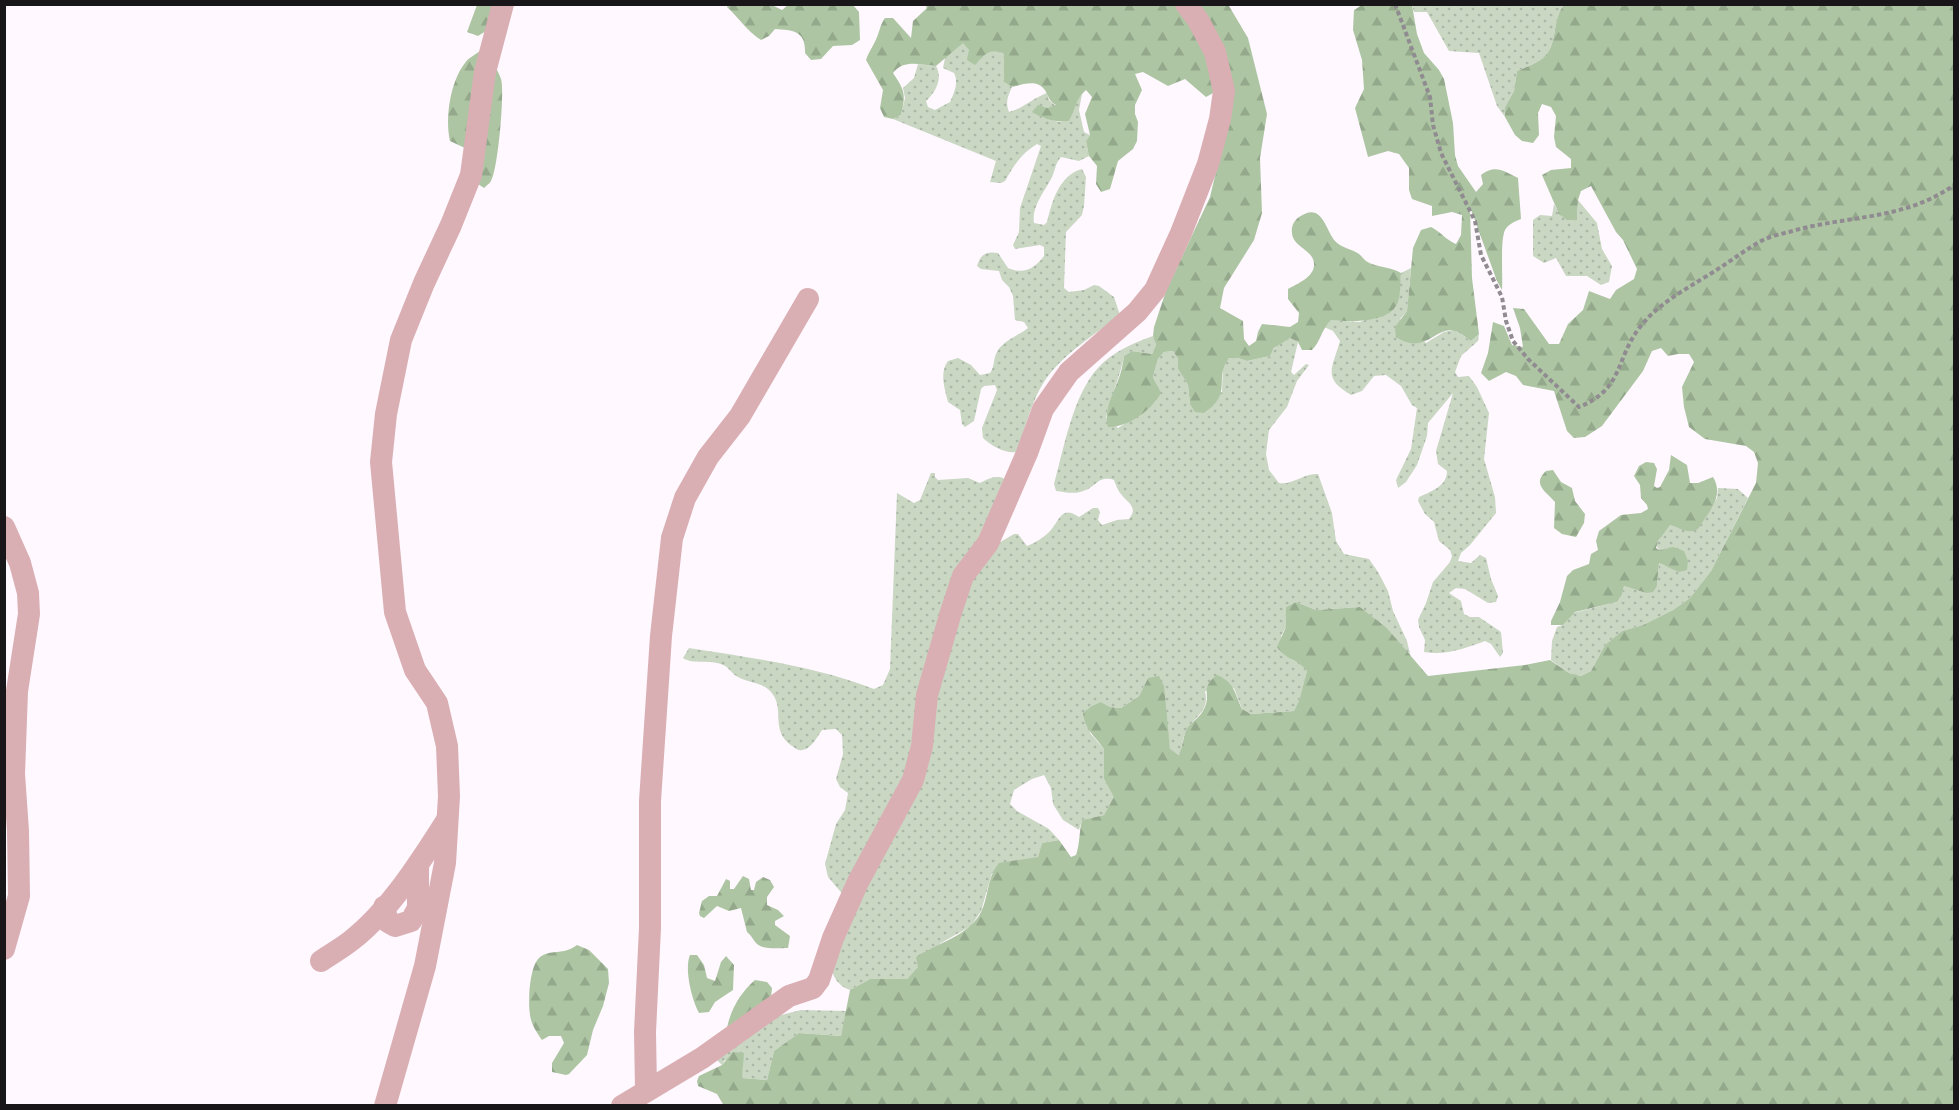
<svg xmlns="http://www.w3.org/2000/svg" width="1959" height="1110" font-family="Manrope,sans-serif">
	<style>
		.grass { fill: url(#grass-dots) }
		.forest { fill: url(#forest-firs) }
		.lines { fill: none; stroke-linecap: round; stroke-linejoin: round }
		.path { stroke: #908b90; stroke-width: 4; stroke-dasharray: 4.5 3; stroke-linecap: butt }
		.minor { stroke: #daafb4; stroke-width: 22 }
	</style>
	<defs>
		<pattern id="grass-dots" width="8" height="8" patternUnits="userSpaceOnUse" patternTransform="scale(1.5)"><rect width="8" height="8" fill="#c9d7c3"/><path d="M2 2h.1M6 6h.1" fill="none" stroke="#acb8a7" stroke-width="1.8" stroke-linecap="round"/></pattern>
		<pattern id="forest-firs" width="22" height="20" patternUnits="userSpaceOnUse" patternTransform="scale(1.5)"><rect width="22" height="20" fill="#adc5a3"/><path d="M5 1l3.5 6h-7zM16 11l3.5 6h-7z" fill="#94a88c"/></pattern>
	</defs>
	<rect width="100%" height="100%" fill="#fff8ff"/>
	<g class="grass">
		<path d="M1412,5H1564C1551,20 1559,44 1543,58C1535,64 1526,67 1517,71L1514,91L1505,107V117L1497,106L1479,53L1449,51L1427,12H1414Z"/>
		<path d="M963,42L969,50H996L1004,54V82L1012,87C1008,96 1005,102 1009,112C1024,108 1033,98 1047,93L1049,100L1056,106L1047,108L1041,117L1059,122L1069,121C1075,111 1074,102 1082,94L1079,110L1084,132L1090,135L1086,141L1089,156L1079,161L1061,157C1055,163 1055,172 1051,179C1044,192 1031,208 1034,223L1044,225L1047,222C1052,202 1059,175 1082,169L1086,177L1084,206L1082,215L1066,232L1064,288L1069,292L1084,290L1094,285L1099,286L1114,297L1120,315C1097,333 1071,349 1052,371C1033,393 1026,426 1017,452C1005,454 992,446 983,438L982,428L997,390L995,385L984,386L981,389L974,421L965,427L962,424L960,410L948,402C945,390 939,372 948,361L958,358L971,365L980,375L990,373C995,366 993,361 996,354C1001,341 1018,336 1028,328L1024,322L1015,320L1013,296L1009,287L1002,280L999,271L981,269L977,266C981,254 986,251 998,253L1008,268C1024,275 1035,268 1044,256V247L1040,245L1015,249L1013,245L1019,232L1020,208L1041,146L1037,144C1021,154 1014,165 1005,181L1001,183L990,182L996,161L893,119L901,115L905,98L903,88L914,78L918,64L936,66C943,78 936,92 926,101L928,107L935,110L950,102C954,93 959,83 954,73L943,68L945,58Z"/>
		<path d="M1578,200L1597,223L1602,249L1612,266L1609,282L1601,285L1587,276H1566L1556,258L1544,263L1533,256V220L1540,215L1552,216L1554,204C1560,216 1564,220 1577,220Z"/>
		<path d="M1411,268L1407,311L1400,319L1426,343L1444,332L1455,330L1471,341L1479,334L1478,341L1461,356L1455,372L1458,377L1469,376L1477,387L1489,413L1484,459L1495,497L1496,513L1470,545L1461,553L1458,561L1471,563L1480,555L1486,558L1491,579L1498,596L1496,602L1488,603L1465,589L1456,588L1449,593L1461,601L1464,614L1470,617H1479L1501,632L1503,653L1500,657L1491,644L1485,641C1466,648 1445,656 1424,652L1425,640L1419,627L1418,620L1426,603L1433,582L1450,562L1452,556L1450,550L1439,541L1434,522L1425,514L1418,501L1419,497C1432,491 1447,486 1447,471L1438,464L1436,451L1453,393L1428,423L1427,436L1417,465L1406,482L1398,488L1396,480L1411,449L1417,408L1412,405L1401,386L1386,375L1374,376L1362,391L1351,395C1322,378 1332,369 1340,341L1333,331L1324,327L1331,320L1360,322L1395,308L1398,300L1401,273Z"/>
		<path d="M1153,336L1156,345L1152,354L1132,351L1124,356C1120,378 1110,397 1106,418L1118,428L1141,413L1156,401L1157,385L1153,377L1158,359L1164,352L1173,351L1178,359V369L1188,385L1190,404L1222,392L1223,365L1229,358H1238L1247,361L1270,356C1274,346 1280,343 1290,338L1298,342L1291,372L1294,375L1306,364L1309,365L1297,381L1287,407L1269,430L1266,454L1269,470L1279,483C1294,485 1303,473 1318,474L1332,513L1336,541L1344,554L1369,559L1378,572L1388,591L1393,611L1407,641L1411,658L1386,627L1360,607L1316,610L1296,602L1286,607V627L1281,636L1292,660L1301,663L1307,671L1299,702L1294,711L1251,714L1242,709L1234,688L1205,691C1210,713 1194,715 1186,732C1182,739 1182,747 1180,755L1170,750L1166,718L1148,678L1139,696L1121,708L1110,707L1101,702L1090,733L1104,749V779L1115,797L1104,815L1082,820L1079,830L1063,820L1053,804L1051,788L1044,775L1032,779L1014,790L1010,804L1017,811L1049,829L1059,840L1042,843L1038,857L992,873L981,911L971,926L941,943L907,979H870L850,990C814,977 838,924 846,898L828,877L825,864L836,824L845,810L848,793L840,787L836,779L843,754L842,735L836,729L822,730C817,737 810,752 799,750C797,750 794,747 792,746C769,730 786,709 771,692C763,682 748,683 738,677C732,674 729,667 723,665C711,659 693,665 683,658L689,648C752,658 815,666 874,689L883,685L890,669L897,493L914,503L920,500L931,473H935V477L938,480L968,478L980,483C987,479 997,474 1005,479L997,544L1014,534H1018L1027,546C1035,543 1045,537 1051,530C1060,519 1062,505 1079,517L1093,508H1098L1100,512L1098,520L1102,525L1117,520L1129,519C1139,506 1127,503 1121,494C1118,491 1116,485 1114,480C1096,475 1098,488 1080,492C1073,494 1064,492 1056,491L1054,484C1064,448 1073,395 1098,368C1112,352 1133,343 1153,336Z"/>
		<path d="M1718,488L1738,489L1748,498L1711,571L1690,598L1673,610L1643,625L1622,631L1605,645L1591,671L1581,676L1569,673L1551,660L1552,641L1557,627L1563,625L1573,613L1617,602L1622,595L1624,586L1646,593L1657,586L1659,563L1665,566L1667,548L1659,550L1656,545L1665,529L1670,525L1707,514L1717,498Z"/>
		<path d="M801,1010L847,1011L841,1036L799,1033L774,1051L767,1080L741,1078V1073L743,1068L725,1060L722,1065L717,1060L777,1016Z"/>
	</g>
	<g class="forest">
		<path d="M477,5H491L495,15L486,31L478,36L467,32Z"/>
		<path d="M772,5L782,10L788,5H853L859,12L860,40L852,45L833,46L821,59L811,60L805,53C806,31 793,30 775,29L769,36L761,40C748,32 739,18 727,7L728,5Z"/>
		<path d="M927,5H1178L1206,38L1215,92L1206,97L1185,79L1168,86L1143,72L1135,74L1142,90L1135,105V114L1138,122L1137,141L1133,149L1118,161L1110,189L1101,192L1096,184L1097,166L1089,156L1086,141L1090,135L1085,114L1092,97L1086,90C1074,101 1077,108 1069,121C1056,123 1044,119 1032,112L1038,105L1047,108L1056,105C1050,101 1050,100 1047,94C1040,78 1025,84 1012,87L1004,82V54C990,47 984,55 975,65L967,60L969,50L963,43L936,66C920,65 904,59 893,73C905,91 906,94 901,115L893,119L884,117L880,108L883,90L866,60C869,51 874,45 877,37C880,30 880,25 885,18H893L911,38L913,21L926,9Z"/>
		<path d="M1193,5L1229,6L1248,38L1267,114L1260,158L1262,213L1254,240L1224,288L1220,308L1243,321L1244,339L1249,346L1256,341L1258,332L1262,324L1290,327L1298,322L1299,313L1288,299V289C1297,284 1314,277 1314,265C1315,250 1293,248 1292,233C1291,226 1294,221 1299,217C1322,201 1325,229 1335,241C1341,248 1352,249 1359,254C1362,256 1363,259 1366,261C1376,268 1390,266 1401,273C1400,283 1401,298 1396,306C1386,323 1348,322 1331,320C1321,330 1321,341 1312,350H1302L1298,342L1290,338L1274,348L1270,356L1247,361L1238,358H1229C1213,378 1234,393 1204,413L1195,412L1190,404L1188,385L1178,369V359L1173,351L1164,352L1158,359L1153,377L1161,393C1152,410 1127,428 1108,427C1103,409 1114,393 1120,375C1122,369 1123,362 1124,356L1132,351L1152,354L1156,345L1153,336L1154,327L1166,291L1210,197L1219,159L1230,88Z"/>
		<path d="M1362,5H1412L1417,34L1424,53L1439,70L1444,79L1453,123L1455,155L1458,166L1476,192L1483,184L1481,175C1496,164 1503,171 1518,178L1521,219C1516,221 1508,224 1505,230C1500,241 1503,276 1502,290L1497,281L1470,207L1472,278L1479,334L1471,341C1466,338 1460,332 1455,331C1436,325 1426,356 1396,337L1395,327L1407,311L1413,248L1421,230L1431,227C1441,232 1446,240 1456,244L1461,235L1462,215L1452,212L1432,216V206L1412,199L1409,190V168L1399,154L1388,151L1368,157L1355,108L1364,89L1362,60L1353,30L1354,10Z"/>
		<path d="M1564,5H1954V1105L724,1106L717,1094L698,1086L697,1081L699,1076L722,1065L733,1052L744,1053L742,1078L767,1080L774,1051L799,1033L841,1036L850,990L870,979H907L918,967L916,957C936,944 970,935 981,912C989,896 987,877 999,863L1038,857L1042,843L1059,840L1071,857L1076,855C1080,844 1079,832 1082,820L1104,815L1114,797L1104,779V749C1095,736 1085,730 1083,713L1092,706L1101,702L1110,707L1121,708L1139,696L1148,678L1159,676L1164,686L1170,749L1179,755C1183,746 1183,735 1188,727C1193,721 1201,716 1204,709C1212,694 1199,689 1217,675C1235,683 1234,692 1242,709L1251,714L1294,711L1299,701L1307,671C1298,659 1286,660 1277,647L1286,627V607L1296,602L1316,610L1360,607L1386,627L1428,676L1525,665L1550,660L1569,673L1581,676L1591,671L1605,645L1622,631L1643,625L1673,610L1690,598L1711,571L1756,483L1758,463L1754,452L1746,446L1705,439L1689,427L1684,407L1682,387L1694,362L1689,354H1678L1668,356L1661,348L1652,351L1643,371L1602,426L1585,437L1574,438L1567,431L1554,391L1523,385L1516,376L1506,372L1489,381L1481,373L1488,353L1493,322L1504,326L1512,345L1523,347L1520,328L1513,308L1524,309L1549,344H1559L1568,324L1583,310L1589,291L1610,299L1616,290L1634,279L1637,269L1623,240L1616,232L1591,186L1581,191L1578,200L1577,220H1567L1559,214L1542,175L1551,170L1571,168V159L1556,147L1554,137L1556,116L1551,107L1542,104L1538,113L1539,135L1533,143L1522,141L1515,135L1505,117V107L1514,91L1517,71C1526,67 1535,64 1543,58C1559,44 1551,20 1564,5Z"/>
		<path d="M480,51L488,53C492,62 498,70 501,79C505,91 498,171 491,181C491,182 485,187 484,188L478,184L467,149L450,141C445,118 450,82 465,63C468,58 475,55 480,51Z"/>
		<path d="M1671,455L1687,465L1690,483H1698L1713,477C1725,497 1708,512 1698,529C1686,535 1680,527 1670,525L1658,541L1656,548L1659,550L1673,547L1684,551L1688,561L1687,570L1679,572L1659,563L1657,586L1653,592L1646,593L1624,586L1622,595L1617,602L1575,612L1563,625H1551V621L1560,602L1567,576L1573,570L1589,564L1591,554L1598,550L1596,541L1599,531L1621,515L1641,513L1648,509L1647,505L1641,498L1640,485L1634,476L1639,466L1646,462L1654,463L1657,469L1654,486L1657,488L1660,487L1669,470Z"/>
		<path d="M1553,470L1561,482L1572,488L1575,501L1585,514L1584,523L1576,537L1562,534L1554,528L1555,502C1545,491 1532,484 1546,471Z"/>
		<path d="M743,876L749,879L751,890H754L756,882L763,877L770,880L774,887L767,897V905L778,910L784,916L775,921V925L790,936L788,948C779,948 764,950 757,944C753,940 752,936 747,932L741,908L729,911L717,906L704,918L700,916L699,913L702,901L709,896H717L726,879L730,881V889H734Z"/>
		<path d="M577,945L589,950L608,969L609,983L603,1006L593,1030L587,1055L569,1074L566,1075L552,1072V1063L564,1043L561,1036H549L542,1040C537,1033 531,1024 530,1015C528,1002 529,970 538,959C545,951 555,953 564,951C569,950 573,948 577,945Z"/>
		<path d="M690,955H697L704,965L707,978L715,981L721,962L726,956L734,965L733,990L715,1002L709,1012L699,1013C692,1000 684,969 690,955Z"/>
		<path d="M755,980L767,982L772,988L770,1007L726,1034C729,1012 739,994 755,980Z"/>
	</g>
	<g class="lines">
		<path class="path" d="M1395,4L1430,97L1433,125L1441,153L1475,221L1481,255L1502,297L1506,321L1513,341L1528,359L1579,407C1624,389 1615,359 1640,327C1660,301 1694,285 1721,267C1735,258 1748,248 1763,240C1771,236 1781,234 1789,232C1845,215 1904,221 1954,185"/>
		<g class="minor">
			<path d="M4,527L20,563L28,593L29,614L17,691L14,774L18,831L19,896L4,949"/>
			<path d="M384,907L388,922L395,926L411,921L418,908V865"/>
			<path d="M321,961C331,954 342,948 352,940C390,910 421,861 447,820"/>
			<path d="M646,1089L645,1032L650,928V801L661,636L672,538L685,498L708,457L740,416L808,299"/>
			<path d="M385,1106L425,966L445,863L449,796L447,746L437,703L415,670L395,612L381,462L386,414L401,340L424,283L451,225L471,175L485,72L503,4"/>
			<path d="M622,1106L702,1058L789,996L813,988L819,980L833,938L858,882L913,780L922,746L927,695L951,612L963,576L988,543L1027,453L1043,409L1069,372L1137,312L1155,290L1181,233L1208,164L1220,119L1224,91L1215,52L1198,20L1186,4"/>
		</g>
	</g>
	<rect width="1959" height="1110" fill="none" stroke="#191619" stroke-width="12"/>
</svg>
